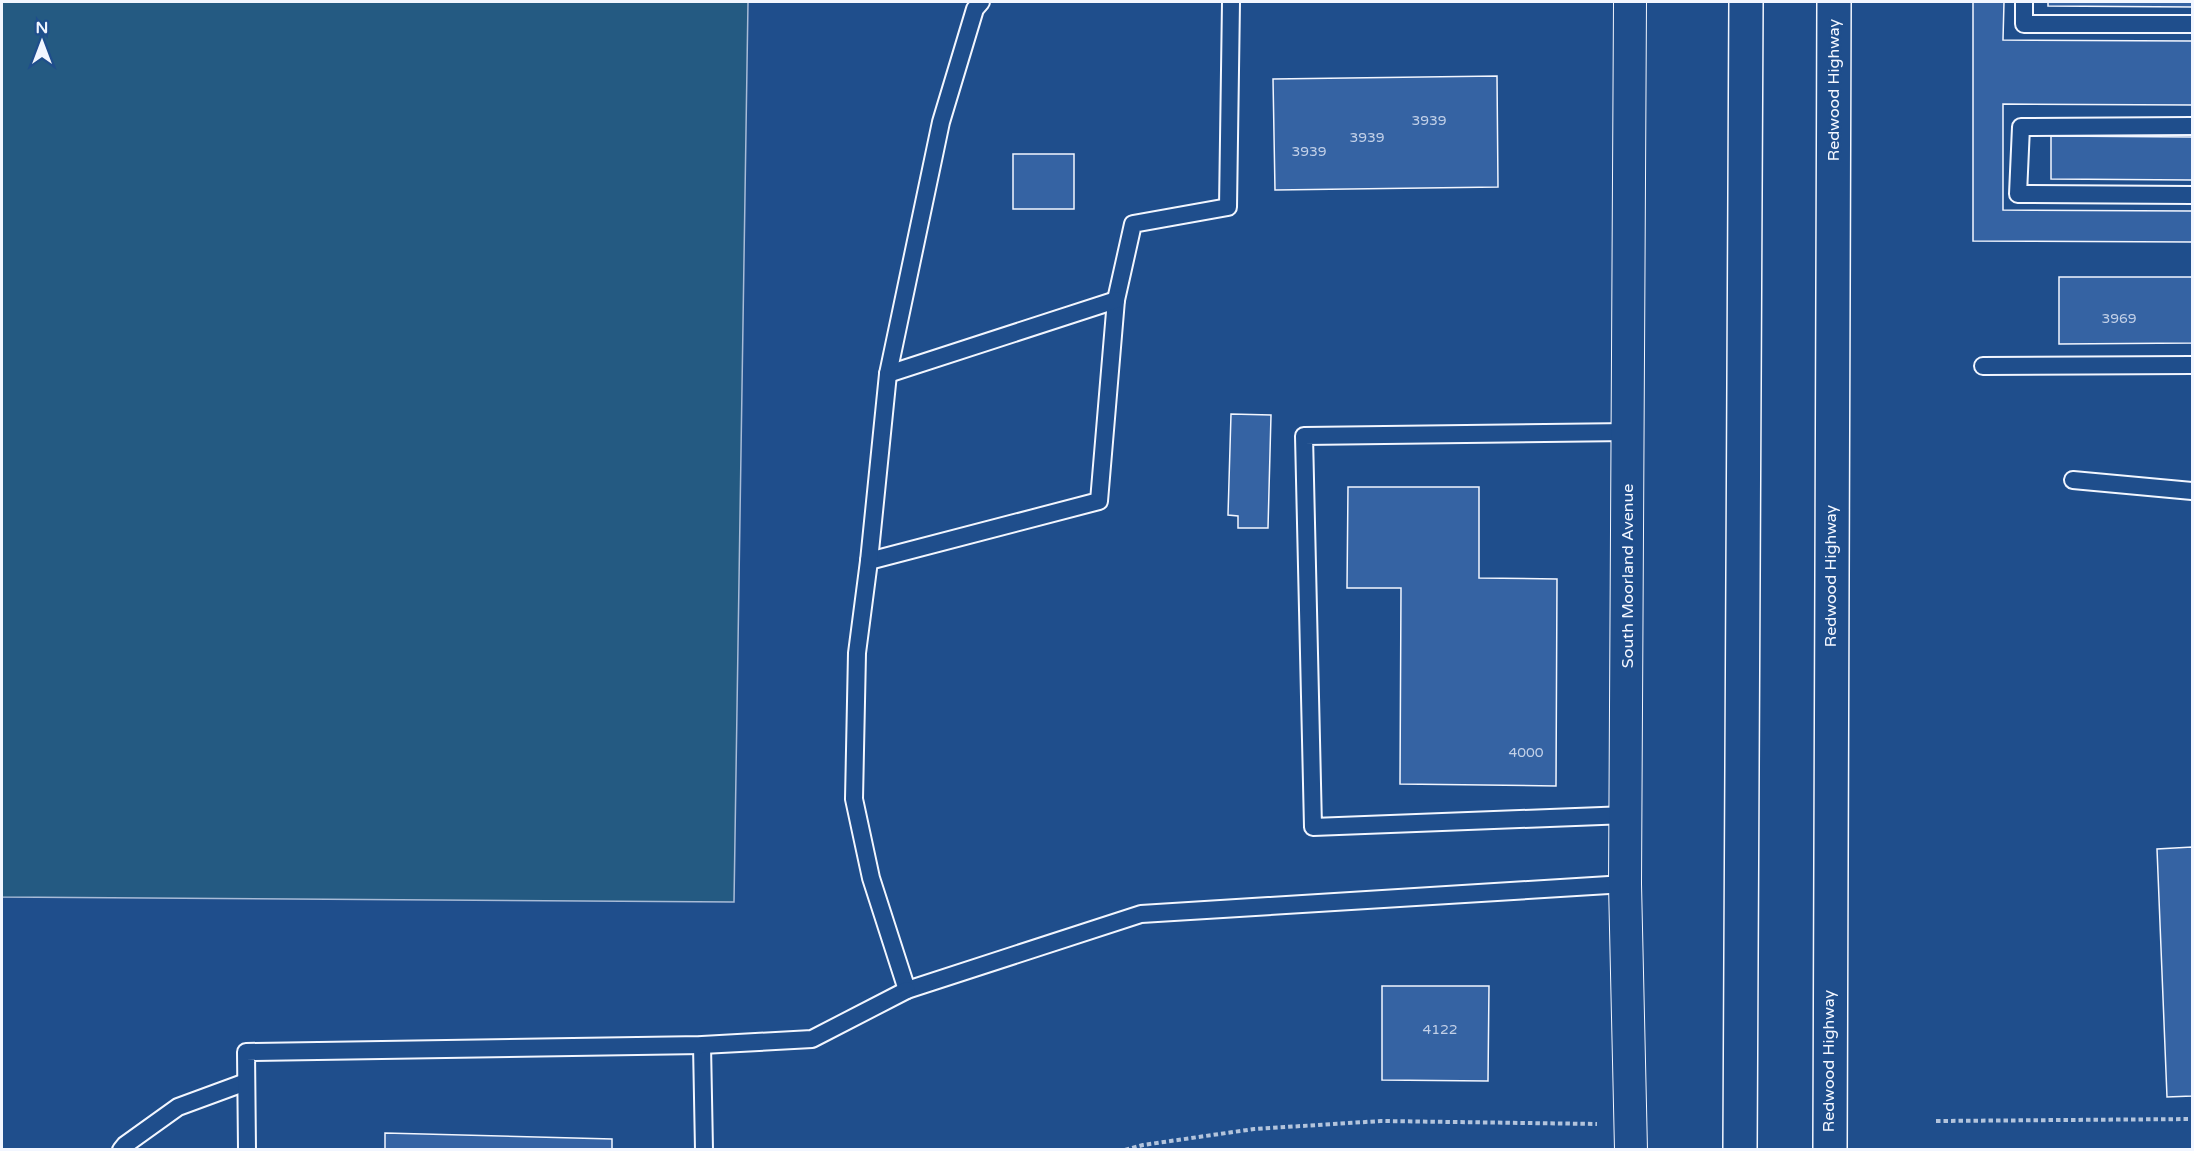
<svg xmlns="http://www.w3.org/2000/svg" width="2194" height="1151" font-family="'Varela Round',sans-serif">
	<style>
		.green { fill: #245a82; stroke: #a8bbd7; stroke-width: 1.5 }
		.building { fill: #3563a3; stroke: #f2f6ff; stroke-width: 1.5 }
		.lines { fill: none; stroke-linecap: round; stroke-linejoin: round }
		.lane-casing { stroke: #f2f6ff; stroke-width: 20 }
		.street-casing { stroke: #f2f6ff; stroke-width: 34 }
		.highway-casing { stroke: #f2f6ff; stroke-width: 36 }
		.path { stroke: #b3c4dc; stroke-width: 4; stroke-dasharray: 4.5 3; stroke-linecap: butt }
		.lane { stroke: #1f4e8c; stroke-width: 16 }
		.street { stroke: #1f4e8c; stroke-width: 32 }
		.highway { stroke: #1f4e8c; stroke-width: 33 }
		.labels { text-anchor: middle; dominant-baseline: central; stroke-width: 4.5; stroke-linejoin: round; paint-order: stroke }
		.number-label { font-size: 14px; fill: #c3d1e8 }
		.street-label { font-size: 16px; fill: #f2f6ff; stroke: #1f4e8c }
	</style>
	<rect width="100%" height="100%" fill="#1f4e8c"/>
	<path class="green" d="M2,2H748L734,902L2,897Z"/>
	<g class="building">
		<path d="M1973,2H2004L2003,40L2192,41V105L2003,104V210L2192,211V242L1973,241Z"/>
		<path d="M2048,2H2192V7L2048,6Z"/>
		<path d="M1497,76L1498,187L1275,190L1273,79Z"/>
		<path d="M2051,136L2192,137V180L2051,179Z"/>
		<rect x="1013" y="154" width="61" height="55"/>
		<path d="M2059,277H2192V343L2059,344Z"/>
		<path d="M1231,414L1271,415L1268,528H1238V516L1228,515Z"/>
		<path d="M1348,487H1479V578L1557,579L1556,786L1400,784L1401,588H1347Z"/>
		<path d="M2192,847V1096L2167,1097L2157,849Z"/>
		<path d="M1382,986H1489L1488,1081L1382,1080Z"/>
		<path d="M385,1133L612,1139V1150H385Z"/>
	</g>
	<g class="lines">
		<g class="lane-casing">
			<g id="lane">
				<path d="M1231,2L1228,207L1133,224L1116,300L1099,501L869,561L857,653L854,799L871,878L907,990L1141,914L1625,884"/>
				<path d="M2024,2V24H2192"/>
				<path d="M2192,126L2021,127L2018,194L2192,195"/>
				<path d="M1983,366L2192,365"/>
				<path d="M888,374L1116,300"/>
				<path d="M2073,480L2192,491"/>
				<path d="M869,561L888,374L941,122L975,9L981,2"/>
				<path d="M1627,815L1313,827L1304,436L1629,432"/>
				<path d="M702,1045L704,1150"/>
				<path d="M121,1150L125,1145L178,1107L246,1082"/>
				<path d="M247,1150L246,1052L702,1045L812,1039L907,990"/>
			</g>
		</g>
		<g class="street-casing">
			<path id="street" d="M1630,2L1625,884L1631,1150"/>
		</g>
		<g class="highway-casing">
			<g id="highway">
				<path d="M1740,1150L1746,2"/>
				<path d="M1830,1150L1834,2"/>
			</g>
		</g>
		<g class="path">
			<path d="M1936,1121L2192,1119"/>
			<path d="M1125,1150L1143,1145L1254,1129L1381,1121L1597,1124"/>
		</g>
		<use href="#lane" class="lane"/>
		<use href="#street" class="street"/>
		<use href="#highway" class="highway"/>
	</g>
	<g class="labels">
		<g class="number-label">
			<text x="1429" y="120">3939</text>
			<text x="1367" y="137">3939</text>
			<text x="1309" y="151">3939</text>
			<text x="2119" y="318">3969</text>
			<text x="1526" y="752">4000</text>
			<text x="1440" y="1029">4122</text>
		</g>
		<g class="street-label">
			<text transform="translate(1834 90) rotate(-90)">Redwood Highway</text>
			<text transform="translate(1628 576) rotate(-90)">South Moorland Avenue</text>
			<text transform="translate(1831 576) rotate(-90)">Redwood Highway</text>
			<text transform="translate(1829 1061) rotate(-90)">Redwood Highway</text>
		</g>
	</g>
	<rect width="2194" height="1151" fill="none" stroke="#f2f6ff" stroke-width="6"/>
	<g transform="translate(42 42)" stroke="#1f4e8c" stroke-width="4.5" paint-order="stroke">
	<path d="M0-4.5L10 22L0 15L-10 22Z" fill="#f2f6ff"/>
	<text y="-9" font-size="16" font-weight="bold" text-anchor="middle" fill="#f2f6ff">N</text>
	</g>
</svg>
